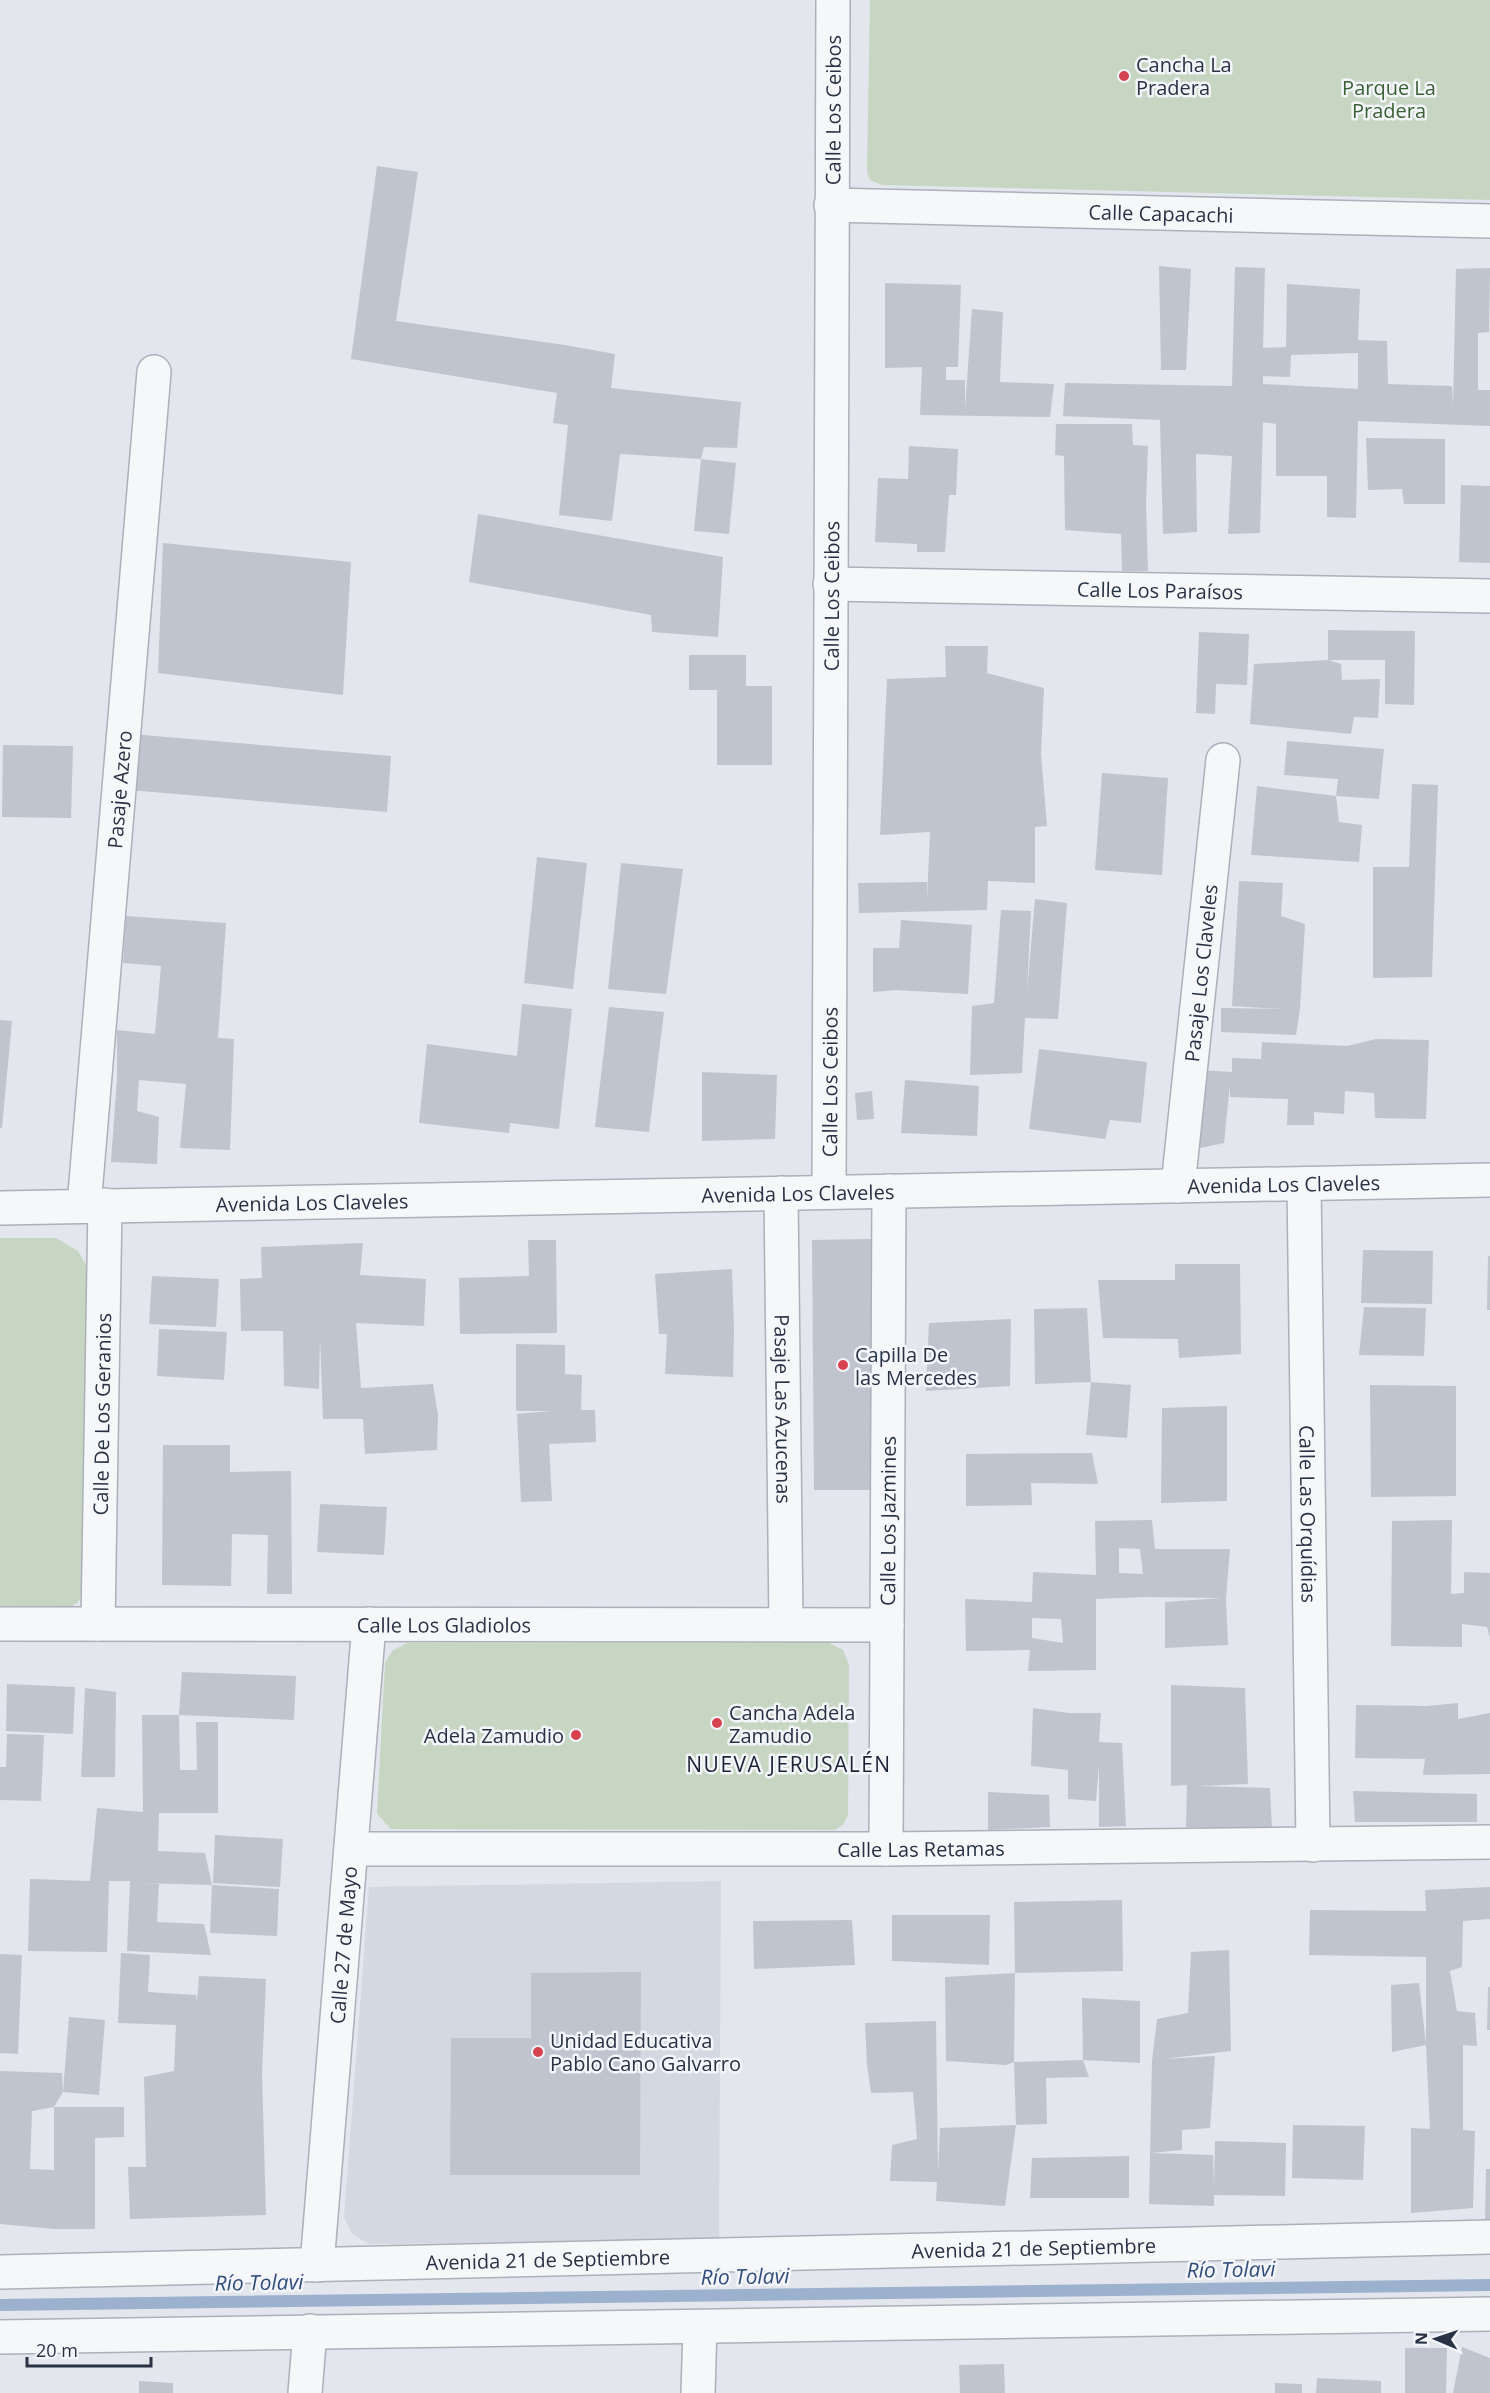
<svg xmlns="http://www.w3.org/2000/svg" width="1490" height="2393" font-family="'Open Sans',sans-serif">
	<style>
		.built { fill: #d4d8e1 }
		.green { fill: #c7d6c3 }
		.lines { fill: none; stroke-linecap: round; stroke-linejoin: round }
		.stream { stroke: #9cb1cd; stroke-width: 12 }
		.building { fill: #bfc4cf; fill-rule: evenodd }
		.minor-casing { stroke: #abb0ba; stroke-width: 36 }
		.minor { stroke: #f6f7f9; stroke-width: 33 }
		.poi-dot { fill: #d6434f; stroke: #f3f5f9; stroke-width: 2 }
		.labels { text-anchor: middle; dominant-baseline: central; stroke-width: 5; stroke-linejoin: round; paint-order: stroke }
		.poi-label { font-size: 20px; fill: #293245; stroke: #f3f5f9; text-anchor: start }
		.park-label { font-size: 20px; fill: #3b6136; stroke: #f3f5f9 }
		.street-label { font-size: 20px; fill: #293245; stroke: #f3f5f9 }
		.neighbourhood-label { font-size: 21px; letter-spacing: 1.5px; fill: #1b2336; stroke: #f3f5f9 }
		.water-label { font-size: 21px; font-style: italic; fill: #314d7b; stroke: #f3f5f9 }
	</style>
	<rect width="100%" height="100%" fill="#e3e6ec"/>
	<path class="built" d="M721,1881L719,2240L369,2244L352,2234L344,2217L369,1887Z"/>
	<g class="green">
		<path d="M870,0H1490V200L882,185L870,180L867,172Z"/>
		<path d="M0,1238H56L78,1251L90,1272L85,1590L78,1602L65,1611L0,1610Z"/>
		<path d="M407,1643H829L843,1650L849,1665L848,1815L843,1825L834,1830L391,1829L377,1814L385,1663L392,1651Z"/>
	</g>
	<g class="lines">
		<path class="stream" d="M0,2305L1490,2285"/>
	</g>
	<g class="building">
		<path d="M377,166L418,172L396,321L565,345L615,354L611,388L741,402L737,448L704,447L701,459L736,463L729,534L694,531L701,459L620,454L612,521L559,515L568,425L553,423L557,393L351,359Z"/>
		<path d="M1159,266L1191,269L1186,370H1161Z"/>
		<path d="M1235,267L1265,268L1263,348L1286,347L1287,284L1360,289L1358,340L1387,341L1388,384L1452,386L1453,406L1456,269L1490,268L1489,332L1478,333V390H1490V426L1358,421L1356,518L1327,517V476H1276V424L1263,422L1260,533L1228,534L1232,456L1196,454L1197,532L1163,534L1160,420L1063,416L1065,383L1232,386ZM1358,353V389L1263,384V376L1290,377L1291,355Z"/>
		<path d="M885,283L961,285L958,367H946V380H965V409L972,309L1003,312L1000,382L1054,384L1050,417L920,415L922,367L885,368Z"/>
		<path d="M1056,424H1132L1133,445L1148,446L1146,504L1148,571H1122L1121,534L1065,530L1064,456L1055,455Z"/>
		<path d="M1366,438L1445,439V504H1404L1402,489L1368,490Z"/>
		<path d="M909,446L958,449L956,495H949L945,552H917V544L875,542L878,478L908,479Z"/>
		<path d="M1461,485L1490,486V563L1459,562Z"/>
		<path d="M478,514L723,557L718,637L652,632L651,615L469,582Z"/>
		<path d="M163,543L351,562L343,695L158,673Z"/>
		<path d="M1328,630L1415,631L1414,705L1385,704V660H1328Z"/>
		<path d="M1199,632L1249,634L1247,685L1216,684L1215,714L1196,713Z"/>
		<path d="M945,646H988L987,673L1044,688L1041,754L1047,826L1035,827V883L988,881L987,910L859,913L858,883L927,882V899L930,832L880,835L887,679L946,677Z"/>
		<path d="M689,655H746V686H772V765H717V690H689Z"/>
		<path d="M1328,660L1341,664L1342,680L1380,679L1378,718L1354,717L1351,734L1250,724L1254,664Z"/>
		<path d="M131,734L391,756L387,812L129,790Z"/>
		<path d="M1287,741L1384,749L1379,799L1336,796L1339,822L1362,825L1359,862L1251,855L1257,786L1336,796L1338,779L1284,775Z"/>
		<path d="M3,745L73,746L71,818L2,817Z"/>
		<path d="M1102,773L1168,778L1162,875L1095,870Z"/>
		<path d="M1412,784L1438,785L1432,977L1373,978V867H1409Z"/>
		<path d="M537,857L587,863L573,989L524,983Z"/>
		<path d="M621,863L683,869L666,994L608,989Z"/>
		<path d="M1239,881L1283,883L1281,916L1305,924L1300,1009L1296,1035L1221,1032V1008L1282,1009L1232,1006Z"/>
		<path d="M1035,899L1067,903L1058,1019L1025,1018L1022,1073L970,1075L972,1006L994,1003L1001,910L1031,911L1027,991Z"/>
		<path d="M126,916L226,923L218,1038L234,1039L230,1150L180,1148L186,1084L139,1080L137,1111L159,1117L157,1164L111,1162L117,1078V1030L155,1034L161,966L123,963Z"/>
		<path d="M901,920L972,925L968,994L896,990L873,992V948H899Z"/>
		<path d="M522,1004L572,1009L559,1129L510,1123L509,1133L419,1123L427,1044L517,1056Z"/>
		<path d="M609,1007L664,1012L649,1132L595,1127Z"/>
		<path d="M0,1020L12,1021L2,1128H0Z"/>
		<path d="M1376,1039L1429,1040L1426,1119L1375,1118L1374,1093L1345,1091L1344,1114L1314,1112V1125H1287L1288,1099L1230,1097V1084L1224,1143L1191,1150L1199,1070L1232,1072V1058L1261,1059L1262,1042L1347,1046Z"/>
		<path d="M1039,1049L1147,1062L1141,1123L1110,1120L1105,1139L1029,1129Z"/>
		<path d="M702,1072L777,1075L775,1139L702,1141Z"/>
		<path d="M905,1080L979,1086L977,1136L901,1133Z"/>
		<path d="M872,1091L874,1119L857,1120L855,1093Z"/>
		<path d="M871,1239L873,1490H814L812,1240Z"/>
		<path d="M528,1240H556L557,1333L460,1334L459,1278L529,1276Z"/>
		<path d="M363,1243L360,1275L426,1279L424,1326L356,1323L361,1388L433,1384L438,1415L437,1450L365,1454L363,1419H323L320,1338L319,1389L284,1386L283,1331H241L240,1279L262,1278L261,1247Z"/>
		<path d="M1363,1250L1433,1251L1432,1304L1361,1303Z"/>
		<path d="M1488,1256H1490V1310H1487Z"/>
		<path d="M1175,1264H1240L1241,1354L1179,1358L1178,1339L1103,1338L1098,1280H1175Z"/>
		<path d="M732,1269L734,1330L733,1377L665,1374L667,1334H659L655,1274Z"/>
		<path d="M152,1276L219,1279L216,1327L149,1324Z"/>
		<path d="M1364,1307L1426,1308L1424,1356L1359,1355Z"/>
		<path d="M1087,1308L1091,1382L1035,1384L1034,1309Z"/>
		<path d="M1011,1319L1010,1386L926,1391L929,1323Z"/>
		<path d="M159,1329L227,1332L224,1380L157,1376Z"/>
		<path d="M516,1344L565,1345V1374L582,1375L581,1410H595L596,1442L549,1444L552,1501L521,1502L517,1414L551,1411H516Z"/>
		<path d="M1091,1382L1131,1385L1127,1438L1086,1435Z"/>
		<path d="M1370,1385L1456,1386V1496L1371,1497Z"/>
		<path d="M1227,1406V1501L1161,1503L1162,1408Z"/>
		<path d="M163,1445H230V1472L291,1471L292,1594H267L268,1535L232,1534L231,1586L162,1585Z"/>
		<path d="M1092,1453L1098,1484L1031,1483L1032,1505L966,1506V1454Z"/>
		<path d="M320,1504L387,1507L384,1555L317,1552Z"/>
		<path d="M1152,1520L1155,1549H1230L1226,1599L1228,1645L1165,1648V1602L1222,1598L1145,1597L1096,1599V1670L1028,1671L1030,1650L966,1651L965,1599L1032,1602L1033,1572L1096,1575L1095,1521ZM1119,1548L1140,1549L1143,1574L1119,1573ZM1032,1618L1061,1619L1063,1643L1032,1638Z"/>
		<path d="M1452,1520L1451,1594L1464,1593V1572L1490,1573V1638L1487,1627L1462,1624V1647L1391,1646L1392,1521Z"/>
		<path d="M182,1672L296,1676L294,1720L179,1715Z"/>
		<path d="M7,1684L75,1687L73,1734L6,1731Z"/>
		<path d="M1171,1685L1245,1688L1248,1784L1197,1786L1270,1788L1272,1830L1186,1827L1187,1785L1171,1786Z"/>
		<path d="M85,1688L116,1692L115,1777H81Z"/>
		<path d="M1458,1703V1719L1490,1713V1774L1423,1775L1425,1759L1355,1758L1356,1705L1427,1706Z"/>
		<path d="M1033,1708L1069,1713H1101L1099,1742L1122,1743L1126,1826L1099,1827V1764L1096,1801L1068,1799V1770L1031,1766Z"/>
		<path d="M142,1715H179L180,1770H197L196,1722H218V1813H159L158,1851L205,1853L212,1885L140,1883L159,1884L157,1922L204,1924L211,1955L127,1951L130,1881H109L107,1952L28,1951L30,1879L90,1881L97,1808L143,1812Z"/>
		<path d="M7,1734L44,1735L41,1801L0,1800V1767H6Z"/>
		<path d="M1353,1791L1477,1794V1822H1355Z"/>
		<path d="M988,1792L1049,1795L1050,1827L988,1830Z"/>
		<path d="M215,1835L283,1839L280,1887L213,1883Z"/>
		<path d="M212,1885L279,1889L277,1936L210,1933Z"/>
		<path d="M1490,1887V1919L1463,1921L1462,1967L1450,1971L1457,2011L1475,2013L1477,2046L1463,2045V2130L1475,2131L1473,2208L1411,2213V2128L1430,2129L1426,2045V1957L1309,1955L1310,1910L1426,1911L1425,1890Z"/>
		<path d="M1122,1900L1123,1971L1015,1973L1014,2062L1006,2065L946,2061L945,1977L1015,1973L1014,1902Z"/>
		<path d="M892,1915H990L989,1965L892,1961Z"/>
		<path d="M852,1920L855,1965L754,1969L753,1921Z"/>
		<path d="M1229,1950L1231,2051L1163,2059L1215,2056L1210,2128L1182,2130V2150L1151,2153L1213,2155L1214,2185L1215,2141L1286,2143L1285,2196L1214,2195V2206L1149,2204L1152,2061L1157,2019L1188,2013L1191,1952Z"/>
		<path d="M121,1953L150,1955L148,1992L196,1995L197,2002L199,1976L266,1979L262,2074L266,2215L130,2219L128,2167H146L144,2077L174,2071L176,2025L118,2023Z"/>
		<path d="M0,1954L22,1955L18,2054L0,2053Z"/>
		<path d="M641,1972L640,2175H450L451,2038H531V1973Z"/>
		<path d="M1419,1983L1426,2045L1392,2052L1391,1985Z"/>
		<path d="M1488,1987H1490V2030H1487Z"/>
		<path d="M1082,1998L1140,2001V2063L1083,2060L1089,2077L1046,2078L1047,2124L1016,2125L1005,2206L936,2201L937,2182L890,2181L892,2145L917,2139L913,2092L871,2093L867,2065L865,2023L936,2021L938,2174L940,2128L1016,2125L1014,2062L1083,2060Z"/>
		<path d="M69,2017L105,2020L99,2095L63,2092Z"/>
		<path d="M0,2071L62,2073L63,2092L54,2107H124V2137L95,2138V2229H54L0,2224ZM54,2107V2170L30,2169L32,2111Z"/>
		<path d="M1293,2125L1365,2126L1363,2180L1292,2178Z"/>
		<path d="M1129,2156V2198H1030L1032,2158Z"/>
		<path d="M1486,2169H1490V2223H1485Z"/>
		<path d="M1462,2347L1490,2358V2393H1453Z"/>
		<path d="M1405,2348H1447L1446,2393H1405Z"/>
		<path d="M1004,2364L1005,2393H960L959,2365Z"/>
		<path d="M1317,2378L1381,2381V2393H1316Z"/>
		<path d="M139,2381L173,2383V2393H139Z"/>
		<path d="M1275,2383L1302,2384V2393H1275Z"/>
	</g>
	<g class="lines">
		<g class="minor-casing">
			<g id="minor">
				<path id="s1" d="M831,205L1490,221"/>
				<path id="s2" d="M830,584L1490,596"/>
				<path id="s3" d="M1304,1184L1313,1845"/>
				<path id="s4" d="M1178,1186L1223,760"/>
				<path id="s5" d="M829,1192L833,0"/>
				<path id="s6" d="M781,1193L786,1624"/>
				<path id="s7" d="M84,1206L154,372"/>
				<path id="s8" d="M0,1208L1490,1180"/>
				<path id="s9" d="M0,1624L887,1625"/>
				<path id="s10" d="M98,1624L105,1205"/>
				<path id="s11" d="M351,1849H886L1490,1842"/>
				<path id="s12" d="M886,1849L889,1191"/>
				<path id="s13" d="M317,2265L369,1624"/>
				<path id="s14" d="M0,2272L1490,2237"/>
				<path d="M0,2337L1490,2314"/>
				<path d="M305,2393L310,2331"/>
				<path d="M698,2393L700,2327"/>
			</g>
		</g>
		<use href="#minor" class="minor"/>
	</g>
	<g class="poi-dot">
		<circle cx="1124" cy="76" r="6"/>
		<circle cx="843" cy="1365" r="6"/>
		<circle cx="717" cy="1723" r="6"/>
		<circle cx="576" cy="1735" r="6"/>
		<circle cx="538" cy="2052" r="6"/>
	</g>
	<g class="labels">
		<g class="poi-label">
			<text x="1136" y="64">Cancha La<tspan x="1136" dy="23">Pradera</tspan></text>
			<text x="855" y="1354">Capilla De<tspan x="855" dy="23">las Mercedes</tspan></text>
			<text x="729" y="1712">Cancha Adela<tspan x="729" dy="23">Zamudio</tspan></text>
			<text x="564" y="1735" text-anchor="end">Adela Zamudio</text>
			<text x="550" y="2040">Unidad Educativa<tspan x="550" dy="23">Pablo Cano Galvarro</tspan></text>
		</g>
		<g class="park-label">
			<text x="1389" y="87">Parque La<tspan x="1389" dy="23">Pradera</tspan></text>
		</g>
		<g class="street-label">
			<text stroke="none"><textPath href="#s5" startOffset="1082">Calle Los Ceibos</textPath></text>
			<text stroke="none"><textPath href="#s1" startOffset="330">Calle Capacachi</textPath></text>
			<text stroke="none"><textPath href="#s2" startOffset="330">Calle Los Paraísos</textPath></text>
			<text stroke="none"><textPath href="#s5" startOffset="596">Calle Los Ceibos</textPath></text>
			<text stroke="none"><textPath href="#s7" startOffset="418">Pasaje Azero</textPath></text>
			<text stroke="none"><textPath href="#s4" startOffset="214">Pasaje Los Claveles</textPath></text>
			<text stroke="none"><textPath href="#s5" startOffset="110">Calle Los Ceibos</textPath></text>
			<text stroke="none"><textPath href="#s8" startOffset="1284">Avenida Los Claveles</textPath></text>
			<text stroke="none"><textPath href="#s8" startOffset="798">Avenida Los Claveles</textPath></text>
			<text stroke="none"><textPath href="#s8" startOffset="312">Avenida Los Claveles</textPath></text>
			<text stroke="none"><textPath href="#s6" startOffset="216">Pasaje Las Azucenas</textPath></text>
			<text stroke="none"><textPath href="#s10" startOffset="210">Calle De Los Geranios</textPath></text>
			<text stroke="none"><textPath href="#s3" startOffset="330">Calle Las Orquídias</textPath></text>
			<text stroke="none"><textPath href="#s12" startOffset="328">Calle Los Jazmines</textPath></text>
			<text stroke="none"><textPath href="#s9" startOffset="444">Calle Los Gladiolos</textPath></text>
			<text stroke="none"><textPath href="#s11" startOffset="570">Calle Las Retamas</textPath></text>
			<text stroke="none"><textPath href="#s13" startOffset="321">Calle 27 de Mayo</textPath></text>
			<text stroke="none"><textPath href="#s14" startOffset="1034">Avenida 21 de Septiembre</textPath></text>
			<text stroke="none"><textPath href="#s14" startOffset="548">Avenida 21 de Septiembre</textPath></text>
		</g>
		<g class="neighbourhood-label">
			<text x="789" y="1764">NUEVA JERUSALÉN</text>
		</g>
		<g class="water-label">
			<text transform="translate(1231 2269) rotate(-1)">Río Tolavi</text>
			<text transform="translate(745 2276) rotate(-1)">Río Tolavi</text>
			<text transform="translate(259 2282) rotate(-1)">Río Tolavi</text>
		</g>
	</g>
	<g transform="translate(1436 2339) rotate(272)" stroke="#f3f5f9" stroke-width="4.5" paint-order="stroke">
	<path d="M0-4.5L10 22L0 15L-10 22Z" fill="#293245"/>
	<text y="-9" font-size="16" font-weight="bold" text-anchor="middle" fill="#293245">N</text>
	</g>
	<path d="M27 2357v9h124v-9" fill="none" stroke="#293245" stroke-width="3"/>
	<text x="36" y="2357" font-size="18" fill="#293245" stroke="#f3f5f9" stroke-width="4.5" paint-order="stroke">20 m</text>
</svg>
